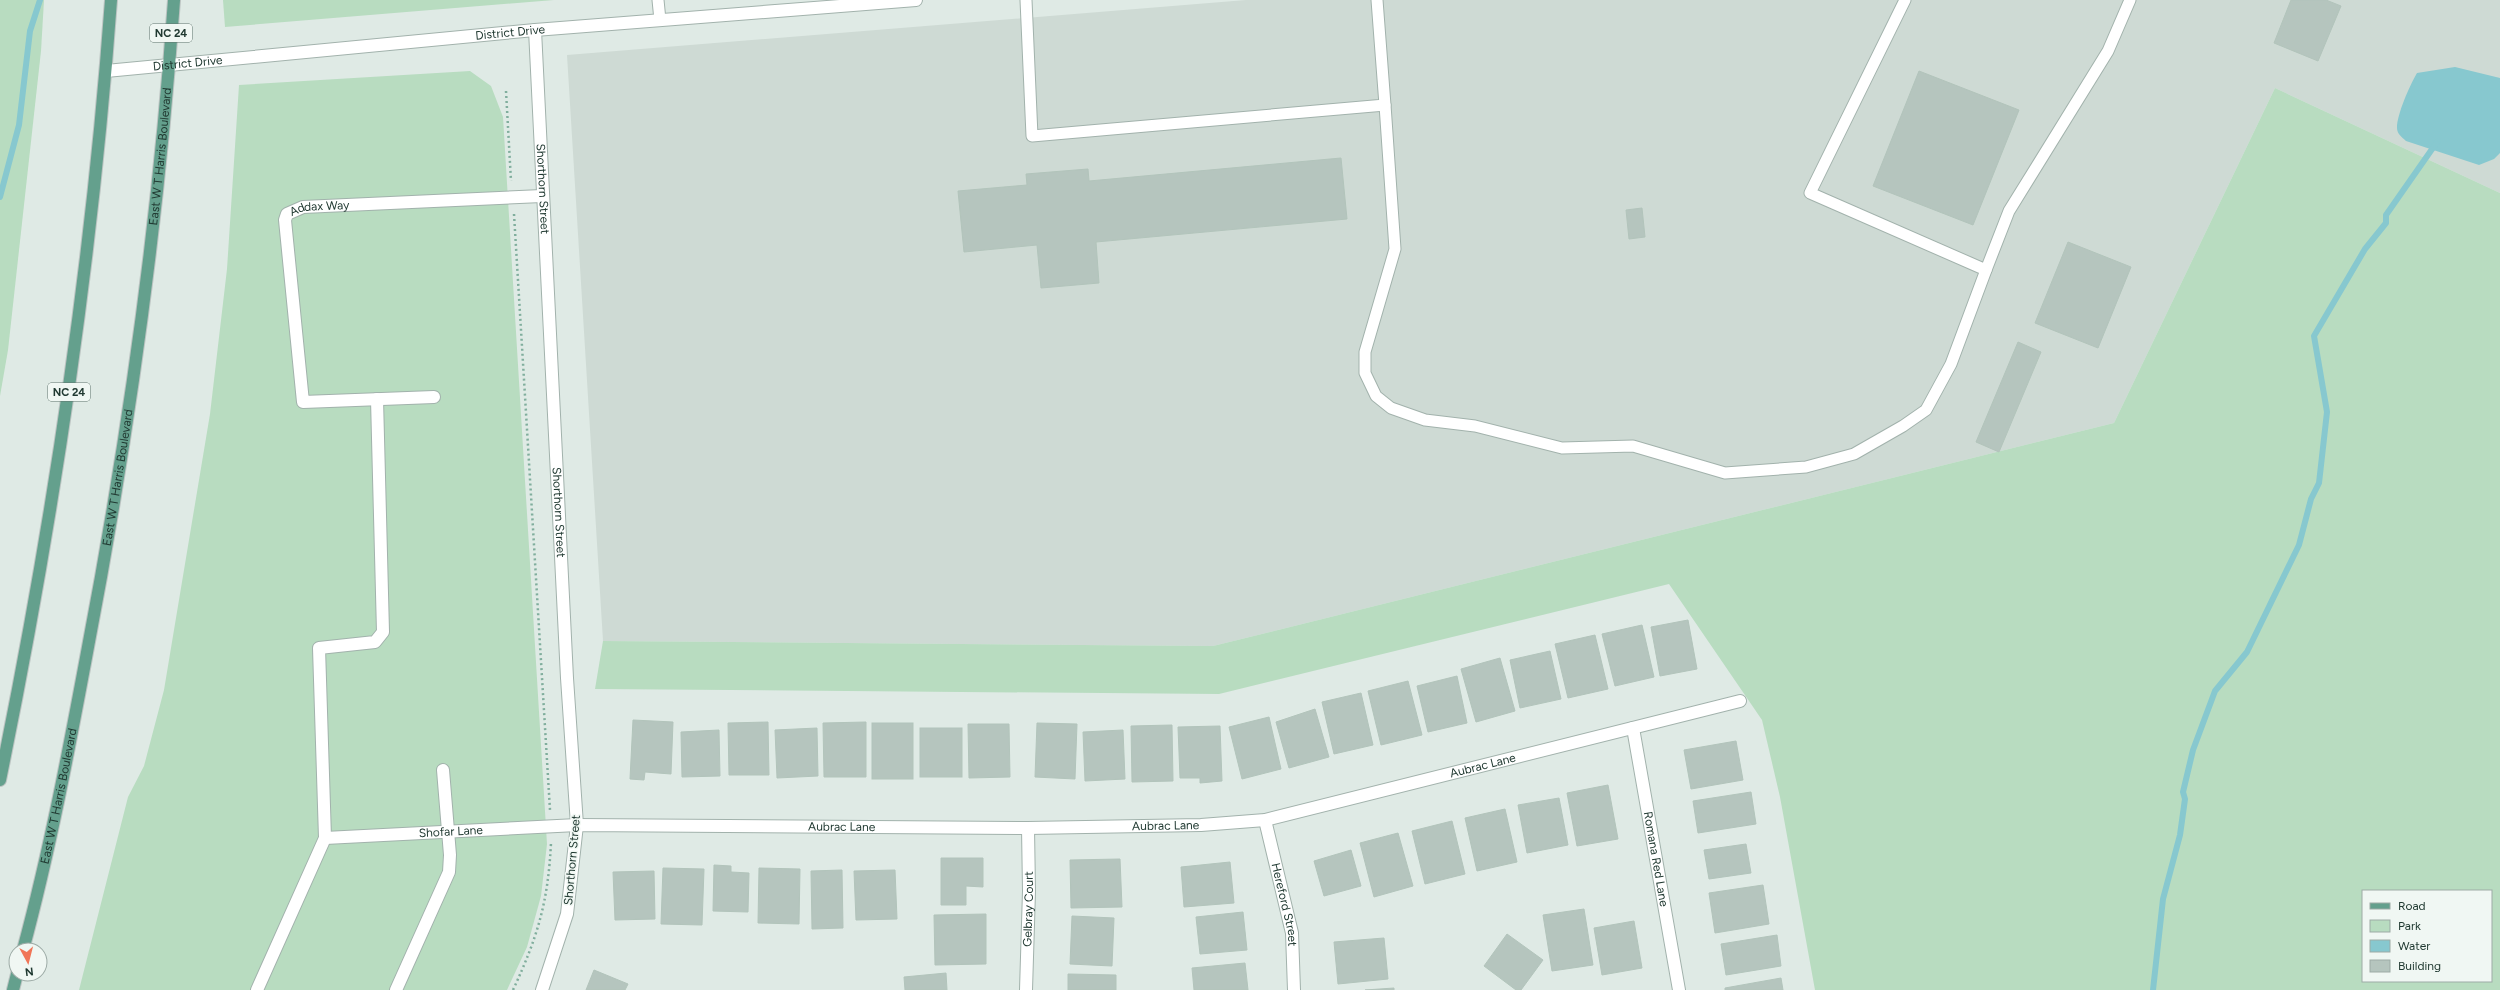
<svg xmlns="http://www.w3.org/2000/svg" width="2500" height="990" font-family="Figtree,sans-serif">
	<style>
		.built { fill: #cedad4 }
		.green { fill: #b8dcc0; fill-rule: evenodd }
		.water { fill: #87c8cf }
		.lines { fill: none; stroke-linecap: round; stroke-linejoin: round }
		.stream { stroke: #87c8cf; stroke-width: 6 }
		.building { fill: #b5c5be; stroke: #b2c4bb }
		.lane-casing { stroke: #a2b2ac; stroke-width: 13 }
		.street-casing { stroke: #a2b2ac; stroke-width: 14 }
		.primary-casing { stroke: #bcc4c2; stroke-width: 14 }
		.path { stroke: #80ae9d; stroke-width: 2.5; stroke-dasharray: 2 3; stroke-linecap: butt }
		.lane { stroke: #fff; stroke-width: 11 }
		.street { stroke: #fff; stroke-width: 12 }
		.primary { stroke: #64a08d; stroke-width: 12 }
		.labels { text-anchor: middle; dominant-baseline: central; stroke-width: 3; stroke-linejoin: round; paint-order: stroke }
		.shield { fill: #f0f7f3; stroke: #5f736c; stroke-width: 1 }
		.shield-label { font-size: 11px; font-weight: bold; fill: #213a32 }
		.street-label { font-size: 12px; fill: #213a32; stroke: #f0f7f3 }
	</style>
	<rect width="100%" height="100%" fill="#dfeae5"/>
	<path class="built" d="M1246,0H2500V193L2275,88L2114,423L1213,646L603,641L567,55Z"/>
	<g class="green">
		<path d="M0,0H44L41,51L8,350L0,396Z"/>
		<path d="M223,0H554L225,27Z"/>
		<path d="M470,71L491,86L503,117L547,844L541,896L527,947L507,990H79L128,797L144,766L164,690L210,414L227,269L239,85Z"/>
		<path d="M2275,88L2500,193V990H1815L1780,797L1762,720L1669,584L1219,694L595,689L603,641L1213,646L2114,423ZM2363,891H2491V981H2363Z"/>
	</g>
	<path class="water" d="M2455,67L2500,78V153L2494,159L2479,165L2406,141C2402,137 2397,134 2397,128C2397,114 2410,85 2417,73Z"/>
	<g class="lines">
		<g class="stream">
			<path d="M0,197L19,125L30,31L40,0"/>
			<path d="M2153,990L2163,899L2180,835L2185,799L2183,792L2193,750L2215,691L2247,652L2299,545L2311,499L2319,483L2327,412L2314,336L2365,249L2386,223V215L2437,142"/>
		</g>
	</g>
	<g class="building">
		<path d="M2291,0H2326L2341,6L2318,61L2274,43Z"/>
		<path d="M1919,71L2019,110L1973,225L1873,186Z"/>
		<path d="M1341,158L1347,219L1096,242L1099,283L1041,288L1037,245L964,252L958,191L1027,185L1026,174L1088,169L1089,181Z"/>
		<path d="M1642,208L1645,237L1629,239L1626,210Z"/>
		<path d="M2068,242L2131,267L2098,348L2035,323Z"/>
		<path d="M2018,342L2041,352L1999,452L1976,442Z"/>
		<path d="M1688,620L1697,669L1660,676L1651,627Z"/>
		<path d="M1642,625L1654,677L1615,686L1602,634Z"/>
		<path d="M1595,635L1608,689L1568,698L1555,644Z"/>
		<path d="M1550,651L1561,699L1520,708L1510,660Z"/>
		<path d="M1500,658L1515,711L1476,722L1461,669Z"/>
		<path d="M1457,676L1467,723L1428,732L1417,686Z"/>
		<path d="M1408,681L1422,735L1381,745L1368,691Z"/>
		<path d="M1361,693L1373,745L1334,754L1322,702Z"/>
		<path d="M1315,709L1329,757L1289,768L1276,722Z"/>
		<path d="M1269,717L1281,769L1242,779L1229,727Z"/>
		<path d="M633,720L673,722L671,774L645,772L644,780L630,779Z"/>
		<path d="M768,722L769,775H729L728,723Z"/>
		<path d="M866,722V777H824L823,723Z"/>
		<rect x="872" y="723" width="41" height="56"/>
		<path d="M1037,723L1077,724L1075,779L1035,777Z"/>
		<path d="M968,724H1009L1010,777L969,778Z"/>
		<path d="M1172,725L1173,781L1132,782L1131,726Z"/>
		<path d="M1220,726L1222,781L1200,783V778H1180L1178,727Z"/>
		<path d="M817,728L818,776L777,778L775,730Z"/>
		<rect x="920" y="728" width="42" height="49"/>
		<path d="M719,730L720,776L682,777L681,732Z"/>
		<path d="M1123,730L1125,779L1085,781L1083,732Z"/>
		<path d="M1736,741L1743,780L1691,789L1684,750Z"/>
		<path d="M1608,785L1618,839L1577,846L1567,793Z"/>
		<path d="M1751,792L1756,824L1698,833L1693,801Z"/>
		<path d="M1559,798L1568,845L1527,853L1518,805Z"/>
		<path d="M1505,809L1517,862L1477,871L1465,818Z"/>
		<path d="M1452,821L1465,874L1425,884L1412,831Z"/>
		<path d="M1398,833L1413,886L1374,897L1360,843Z"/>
		<path d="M1746,844L1751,873L1709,879L1704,850Z"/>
		<path d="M1351,850L1361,886L1324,896L1314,861Z"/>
		<path d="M941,858H983V887L966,886V905H941Z"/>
		<path d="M1120,859L1122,907L1071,908L1070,860Z"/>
		<path d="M1230,862L1234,903L1184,907L1181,867Z"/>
		<path d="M714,865L731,866V872L749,873L748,912L713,911Z"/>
		<path d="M663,868L704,869L702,925L661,924Z"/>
		<path d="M759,868L800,869L799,924L758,923Z"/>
		<path d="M842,870L843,928L812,929L811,871Z"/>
		<path d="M895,870L897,919L856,920L854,871Z"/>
		<path d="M654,871L655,919L615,920L613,872Z"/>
		<path d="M1763,885L1769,924L1715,933L1709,893Z"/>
		<path d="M1584,909L1593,965L1552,971L1543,915Z"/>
		<path d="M1243,912L1247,950L1200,954L1196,917Z"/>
		<path d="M986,914V964L935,965L934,915Z"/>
		<path d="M1072,916L1114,918L1112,966L1070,964Z"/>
		<path d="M1634,921L1642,968L1602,975L1594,928Z"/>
		<path d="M1507,934L1543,960L1521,990H1516L1484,966Z"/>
		<path d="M1777,935L1781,966L1726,975L1721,944Z"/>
		<path d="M1384,938L1388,979L1338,984L1334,942Z"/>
		<path d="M1245,963L1248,990H1194L1192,968Z"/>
		<path d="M594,970L628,984L625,990H586Z"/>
		<path d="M946,973L947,990H905L904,977Z"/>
		<path d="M1068,974L1116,975V990H1068Z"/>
		<path d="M1781,978L1783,990H1725V988Z"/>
		<path d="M1394,988V990H1365Z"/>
	</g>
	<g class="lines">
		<g class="lane-casing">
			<g id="lane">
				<path d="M658,0L660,20"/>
				<path d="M1026,0L1032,136L1385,105L1377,0"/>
				<path d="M1905,0L1810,193L1986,270L2009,211L2108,51L2130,0"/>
				<path d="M1385,105L1395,249L1365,352V373L1376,396L1391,408L1425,420L1475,426L1562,448L1633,446L1725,473L1806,467L1854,454L1903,426L1926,410L1951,364L1986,270"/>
			</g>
		</g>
		<g class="street-casing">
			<g id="street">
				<path id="s1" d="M535,30L567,678L577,825L567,914L542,990"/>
				<path id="s2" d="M106,71L535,30L916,0"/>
				<path id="s3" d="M434,397L303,402L285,220L287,214L303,207L542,196"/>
				<path id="s4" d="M1633,728L1679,990"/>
				<path id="s5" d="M1265,820L1292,933L1294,990"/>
				<path id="s6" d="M325,838L577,825L1028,828L1201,825L1265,820L1740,701"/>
				<path d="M257,990L325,838L319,648L375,642L383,632L377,399"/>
				<path d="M396,990L449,872L450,855L443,770"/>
				<path id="s7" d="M1026,990L1029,891L1028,828"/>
			</g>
		</g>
		<g class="primary-casing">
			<g id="primary">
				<path d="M0,780C53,522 92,263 111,0"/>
				<path id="s8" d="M23,950C50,850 69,749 88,647C129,433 159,217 174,0"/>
				<path d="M13,990L17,974"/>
			</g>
		</g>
		<g class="path">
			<path d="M506,91L511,181"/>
			<path d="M514,214L550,810"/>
			<path d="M513,990C538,936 548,902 551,843"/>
		</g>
		<use href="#lane" class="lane"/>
		<use href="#street" class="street"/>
		<use href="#primary" class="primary"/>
	</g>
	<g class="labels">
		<g class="shield">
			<rect x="150" y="24" width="42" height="18" rx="3"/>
			<rect x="48" y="383" width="42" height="18" rx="3"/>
		</g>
		<g class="shield-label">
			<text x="171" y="33">NC 24</text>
			<text x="69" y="392">NC 24</text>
		</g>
		<g class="street-label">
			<text stroke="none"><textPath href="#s2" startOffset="406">District Drive</textPath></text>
			<text stroke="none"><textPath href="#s2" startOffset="82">District Drive</textPath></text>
			<text stroke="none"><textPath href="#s8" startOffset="806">East W T Harris Boulevard</textPath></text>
			<text stroke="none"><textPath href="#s1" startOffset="159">Shorthorn Street</textPath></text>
			<text stroke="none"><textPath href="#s3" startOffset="354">Addax Way</textPath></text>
			<text stroke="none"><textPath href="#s8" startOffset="482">East W T Harris Boulevard</textPath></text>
			<text stroke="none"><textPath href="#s1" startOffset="483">Shorthorn Street</textPath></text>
			<text stroke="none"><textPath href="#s6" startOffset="1165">Aubrac Lane</textPath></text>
			<text stroke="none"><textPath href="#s8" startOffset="158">East W T Harris Boulevard</textPath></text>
			<text stroke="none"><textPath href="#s6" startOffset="841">Aubrac Lane</textPath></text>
			<text stroke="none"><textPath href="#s6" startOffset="517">Aubrac Lane</textPath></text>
			<text stroke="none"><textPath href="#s6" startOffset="126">Shofar Lane</textPath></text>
			<text stroke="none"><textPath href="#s4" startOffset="133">Romana Red Lane</textPath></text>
			<text transform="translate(572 860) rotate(-85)">Shorthorn Street</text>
			<text stroke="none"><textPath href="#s5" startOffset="87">Hereford Street</textPath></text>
			<text stroke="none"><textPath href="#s7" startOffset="81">Gelbray Court</textPath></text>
		</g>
	</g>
	<rect x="2362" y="890" width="130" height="92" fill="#f0f7f3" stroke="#9daba6"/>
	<rect x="2370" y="903" width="20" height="6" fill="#64a08d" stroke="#9daba6"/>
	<text x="2398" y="910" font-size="12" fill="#213a32">Road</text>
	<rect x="2370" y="920" width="20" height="12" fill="#b8dcc0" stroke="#9daba6"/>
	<text x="2398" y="930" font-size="12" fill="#213a32">Park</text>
	<rect x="2370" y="940" width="20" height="12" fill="#87c8cf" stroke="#9daba6"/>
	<text x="2398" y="950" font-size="12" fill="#213a32">Water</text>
	<rect x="2370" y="960" width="20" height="12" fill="#b5c5be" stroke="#9daba6"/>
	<text x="2398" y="970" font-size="12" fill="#213a32">Building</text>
	<g transform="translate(28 962) rotate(173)"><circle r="19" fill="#f0f7f3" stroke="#9daba6"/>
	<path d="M0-3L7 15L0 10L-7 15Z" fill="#f07557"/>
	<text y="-6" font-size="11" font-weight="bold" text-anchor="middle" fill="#213a32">N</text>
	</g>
</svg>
